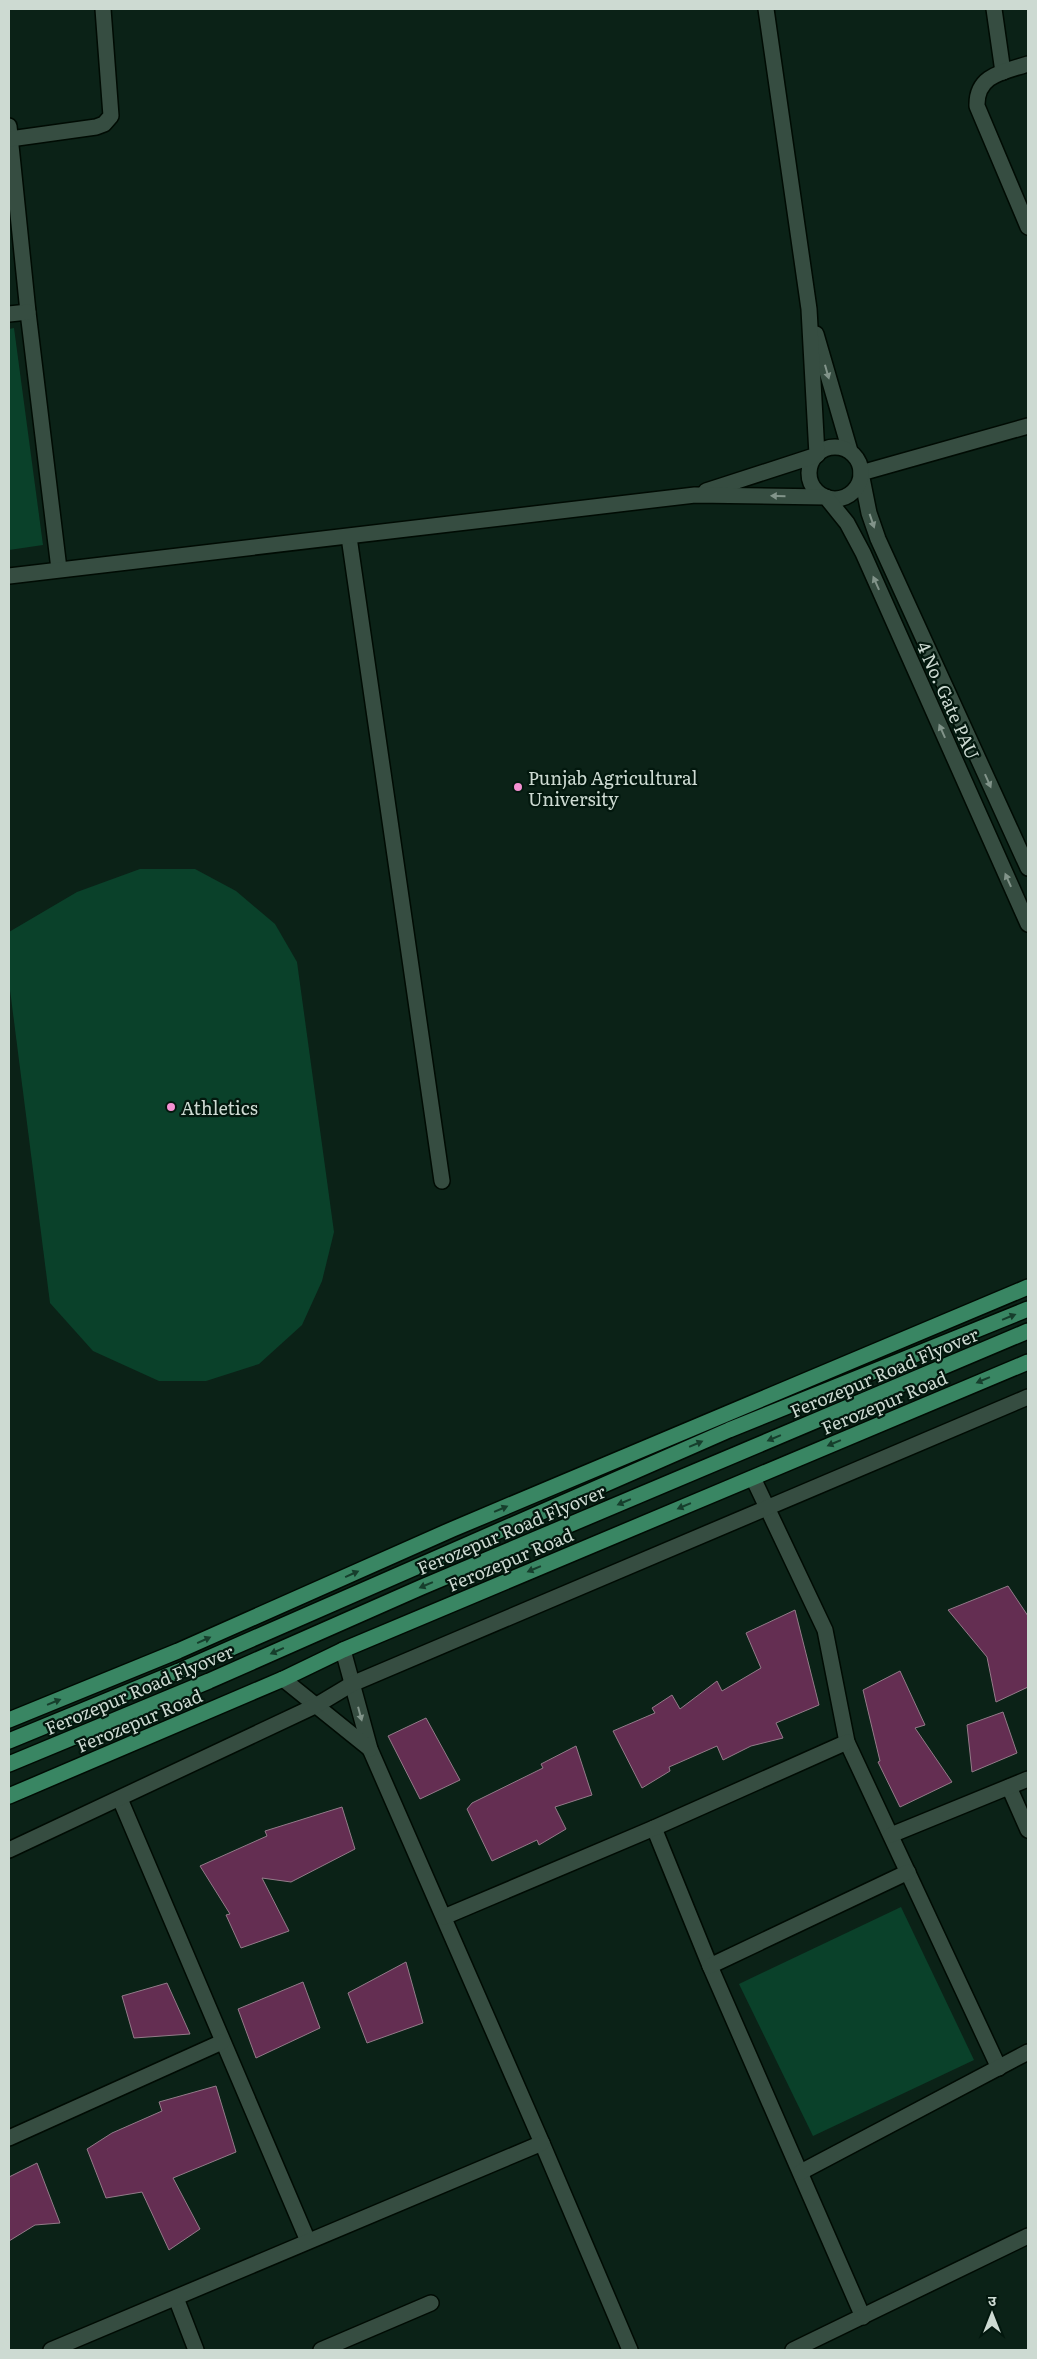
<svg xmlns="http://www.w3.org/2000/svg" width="1037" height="2359" font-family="Literata,'Noto Sans Devanagari',serif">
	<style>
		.green { fill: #0a412a }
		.building { fill: #642e52; stroke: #937b89 }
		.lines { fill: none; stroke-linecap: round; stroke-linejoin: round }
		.minor-casing { stroke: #000b03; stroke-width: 18 }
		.major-casing { stroke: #000b03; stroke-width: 18 }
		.minor { stroke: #364d41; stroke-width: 15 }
		.major { stroke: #398663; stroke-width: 15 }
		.oneway { fill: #82948a }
		.oneway2 { fill: #163e2c }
		.poi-dot { fill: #f591d2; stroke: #03180e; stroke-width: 2 }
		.labels { text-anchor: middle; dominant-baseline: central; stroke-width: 4.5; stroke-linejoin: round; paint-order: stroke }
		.street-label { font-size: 18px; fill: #cddad2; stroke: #03180e }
		.poi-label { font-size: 18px; fill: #cddad2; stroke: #03180e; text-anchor: start }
	</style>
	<rect width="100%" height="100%" fill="#0b2217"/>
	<g class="green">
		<path d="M14,328L43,545L9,550V329Z"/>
		<path d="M140,869H195L236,891L275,924L297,962L334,1232L322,1281L302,1325L259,1364L206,1381H159L93,1351L50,1303L9,982V932L77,892Z"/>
		<path d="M901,1907L974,2060L813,2136L739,1984Z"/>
	</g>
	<g class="building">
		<path d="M1008,1586L1028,1616V1687L996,1702L987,1657L948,1610Z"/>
		<path d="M795,1610L819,1705L776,1723L783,1738L751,1746L723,1760L717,1746L669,1767L670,1771L642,1788L613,1731L655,1713L652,1708L672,1695L680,1709L717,1681L722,1691L761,1668L746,1633Z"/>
		<path d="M900,1671L925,1725L915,1728L952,1782L900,1807L878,1762L880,1761L863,1690Z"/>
		<path d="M1003,1712L1017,1753L972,1772L967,1725Z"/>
		<path d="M426,1718L460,1780L420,1799L388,1736Z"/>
		<path d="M576,1746L592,1795L555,1807L566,1829L539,1845L537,1840L492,1861L467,1809L472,1803L543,1768L541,1764Z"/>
		<path d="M342,1807L355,1849L291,1882L262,1878L289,1931L241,1948L226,1915L230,1914L200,1866L267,1836L265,1831Z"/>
		<path d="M406,1962L423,2023L367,2043L348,1993Z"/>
		<path d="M303,1982L320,2028L256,2058L238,2009Z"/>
		<path d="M167,1983L190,2034L134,2038L122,1996Z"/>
		<path d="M216,2086L236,2152L173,2178L200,2229L169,2250L142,2192L106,2198L87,2149L112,2133L162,2111L159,2102Z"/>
		<path d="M37,2163L60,2223L35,2225L9,2241V2177Z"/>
	</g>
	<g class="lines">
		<g class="minor-casing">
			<g id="minor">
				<path d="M994,9L1003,72"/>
				<path d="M1028,64C1003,72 976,75 977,106L1028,227"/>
				<path d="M9,126L28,312L59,569"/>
				<path d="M10,139L96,127L104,124L111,116L103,9"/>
				<path d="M9,314L28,312"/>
				<path d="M816,334L850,451"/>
				<path d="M1028,426L861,473L869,513L878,539L1028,868"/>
				<circle cx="835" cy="473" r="26"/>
				<path d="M706,491L817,455L809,309L766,9"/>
				<path d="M349,537L442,1181"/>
				<path d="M9,576L695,495L826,497L847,523L863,553L1028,924"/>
				<path d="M753,1478L825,1630L847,1742L999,2068"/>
				<path d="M343,1650L370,1749L542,2143L630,2350"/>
				<path d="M283,1679L370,1749"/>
				<path d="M1009,1787L1028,1830"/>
				<path d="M120,1799L308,2241"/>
				<path d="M654,1828L710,1966L863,2317"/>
				<path d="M891,1835L1028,1779"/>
				<path d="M9,1850L317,1705L352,1684L1028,1397"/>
				<path d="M444,1917L654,1828L847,1742"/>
				<path d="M710,1966L908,1872"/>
				<path d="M9,2138L222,2042"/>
				<path d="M801,2172L1028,2052"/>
				<path d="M176,2298L196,2350"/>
				<path d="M51,2350L542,2143"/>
				<path d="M321,2350L431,2303"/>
				<path d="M793,2350L1028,2236"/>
			</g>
		</g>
		<g class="major-casing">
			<g id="major">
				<path d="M9,1720L178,1651L453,1529L1028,1287"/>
				<path d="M9,1741L179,1671L729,1430L1028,1309"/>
				<path d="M9,1764L209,1681L422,1587L1028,1331"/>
				<path d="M9,1796L283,1679L343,1650L1028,1362"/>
			</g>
		</g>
		<use href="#minor" class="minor"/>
		<use href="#major" class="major"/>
	</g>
	<defs><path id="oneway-solid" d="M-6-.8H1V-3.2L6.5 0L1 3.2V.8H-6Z" transform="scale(1.25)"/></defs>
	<g class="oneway">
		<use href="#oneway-solid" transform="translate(827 372) rotate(74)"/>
		<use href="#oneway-solid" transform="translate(778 496) rotate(-179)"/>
		<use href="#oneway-solid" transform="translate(872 521) rotate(71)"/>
		<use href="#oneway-solid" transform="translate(876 583) rotate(-114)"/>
		<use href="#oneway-solid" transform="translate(942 731) rotate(-114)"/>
		<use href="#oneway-solid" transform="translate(988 781) rotate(66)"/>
		<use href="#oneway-solid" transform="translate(1008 880) rotate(-114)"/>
		<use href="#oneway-solid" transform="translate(360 1714) rotate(75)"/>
	</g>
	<g class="oneway2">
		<use href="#oneway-solid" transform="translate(1009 1317) rotate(-22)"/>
		<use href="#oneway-solid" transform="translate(983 1380) rotate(157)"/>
		<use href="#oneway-solid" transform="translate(774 1438) rotate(157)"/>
		<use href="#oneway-solid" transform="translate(834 1443) rotate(157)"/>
		<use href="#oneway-solid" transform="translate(696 1444) rotate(-23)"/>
		<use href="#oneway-solid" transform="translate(624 1502) rotate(157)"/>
		<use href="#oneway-solid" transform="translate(684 1506) rotate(157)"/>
		<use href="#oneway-solid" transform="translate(501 1509) rotate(-23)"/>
		<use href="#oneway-solid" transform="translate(534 1569) rotate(157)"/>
		<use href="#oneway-solid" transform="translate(352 1574) rotate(-24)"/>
		<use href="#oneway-solid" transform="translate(426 1585) rotate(157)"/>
		<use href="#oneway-solid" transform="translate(204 1640) rotate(-24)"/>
		<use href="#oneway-solid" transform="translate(277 1651) rotate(156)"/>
		<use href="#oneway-solid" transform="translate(54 1702) rotate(-22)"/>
	</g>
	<g class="poi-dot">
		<circle cx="518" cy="787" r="5"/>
		<circle cx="171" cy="1107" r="5"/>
	</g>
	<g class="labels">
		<g class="street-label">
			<text transform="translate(949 700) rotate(66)">4 No. Gate PAU</text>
			<text transform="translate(884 1372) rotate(-23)">Ferozepur Road Flyover</text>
			<text transform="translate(884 1402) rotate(-23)">Ferozepur Road</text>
			<text transform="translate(511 1529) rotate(-23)">Ferozepur Road Flyover</text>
			<text transform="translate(510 1559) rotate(-23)">Ferozepur Road</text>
			<text transform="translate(139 1689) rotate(-23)">Ferozepur Road Flyover</text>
			<text transform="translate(139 1720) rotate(-23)">Ferozepur Road</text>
		</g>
		<g class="poi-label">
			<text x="528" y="777">Punjab Agricultural<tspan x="528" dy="21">University</tspan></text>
			<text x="181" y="1107">Athletics</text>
		</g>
	</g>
	<rect width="1037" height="2359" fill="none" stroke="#cddad2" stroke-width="20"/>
	<g transform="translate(992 2314)" stroke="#03180e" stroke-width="4" paint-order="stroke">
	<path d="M0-4L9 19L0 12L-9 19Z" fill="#cddad2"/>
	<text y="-8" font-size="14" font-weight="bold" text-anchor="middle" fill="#cddad2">उ</text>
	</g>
</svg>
